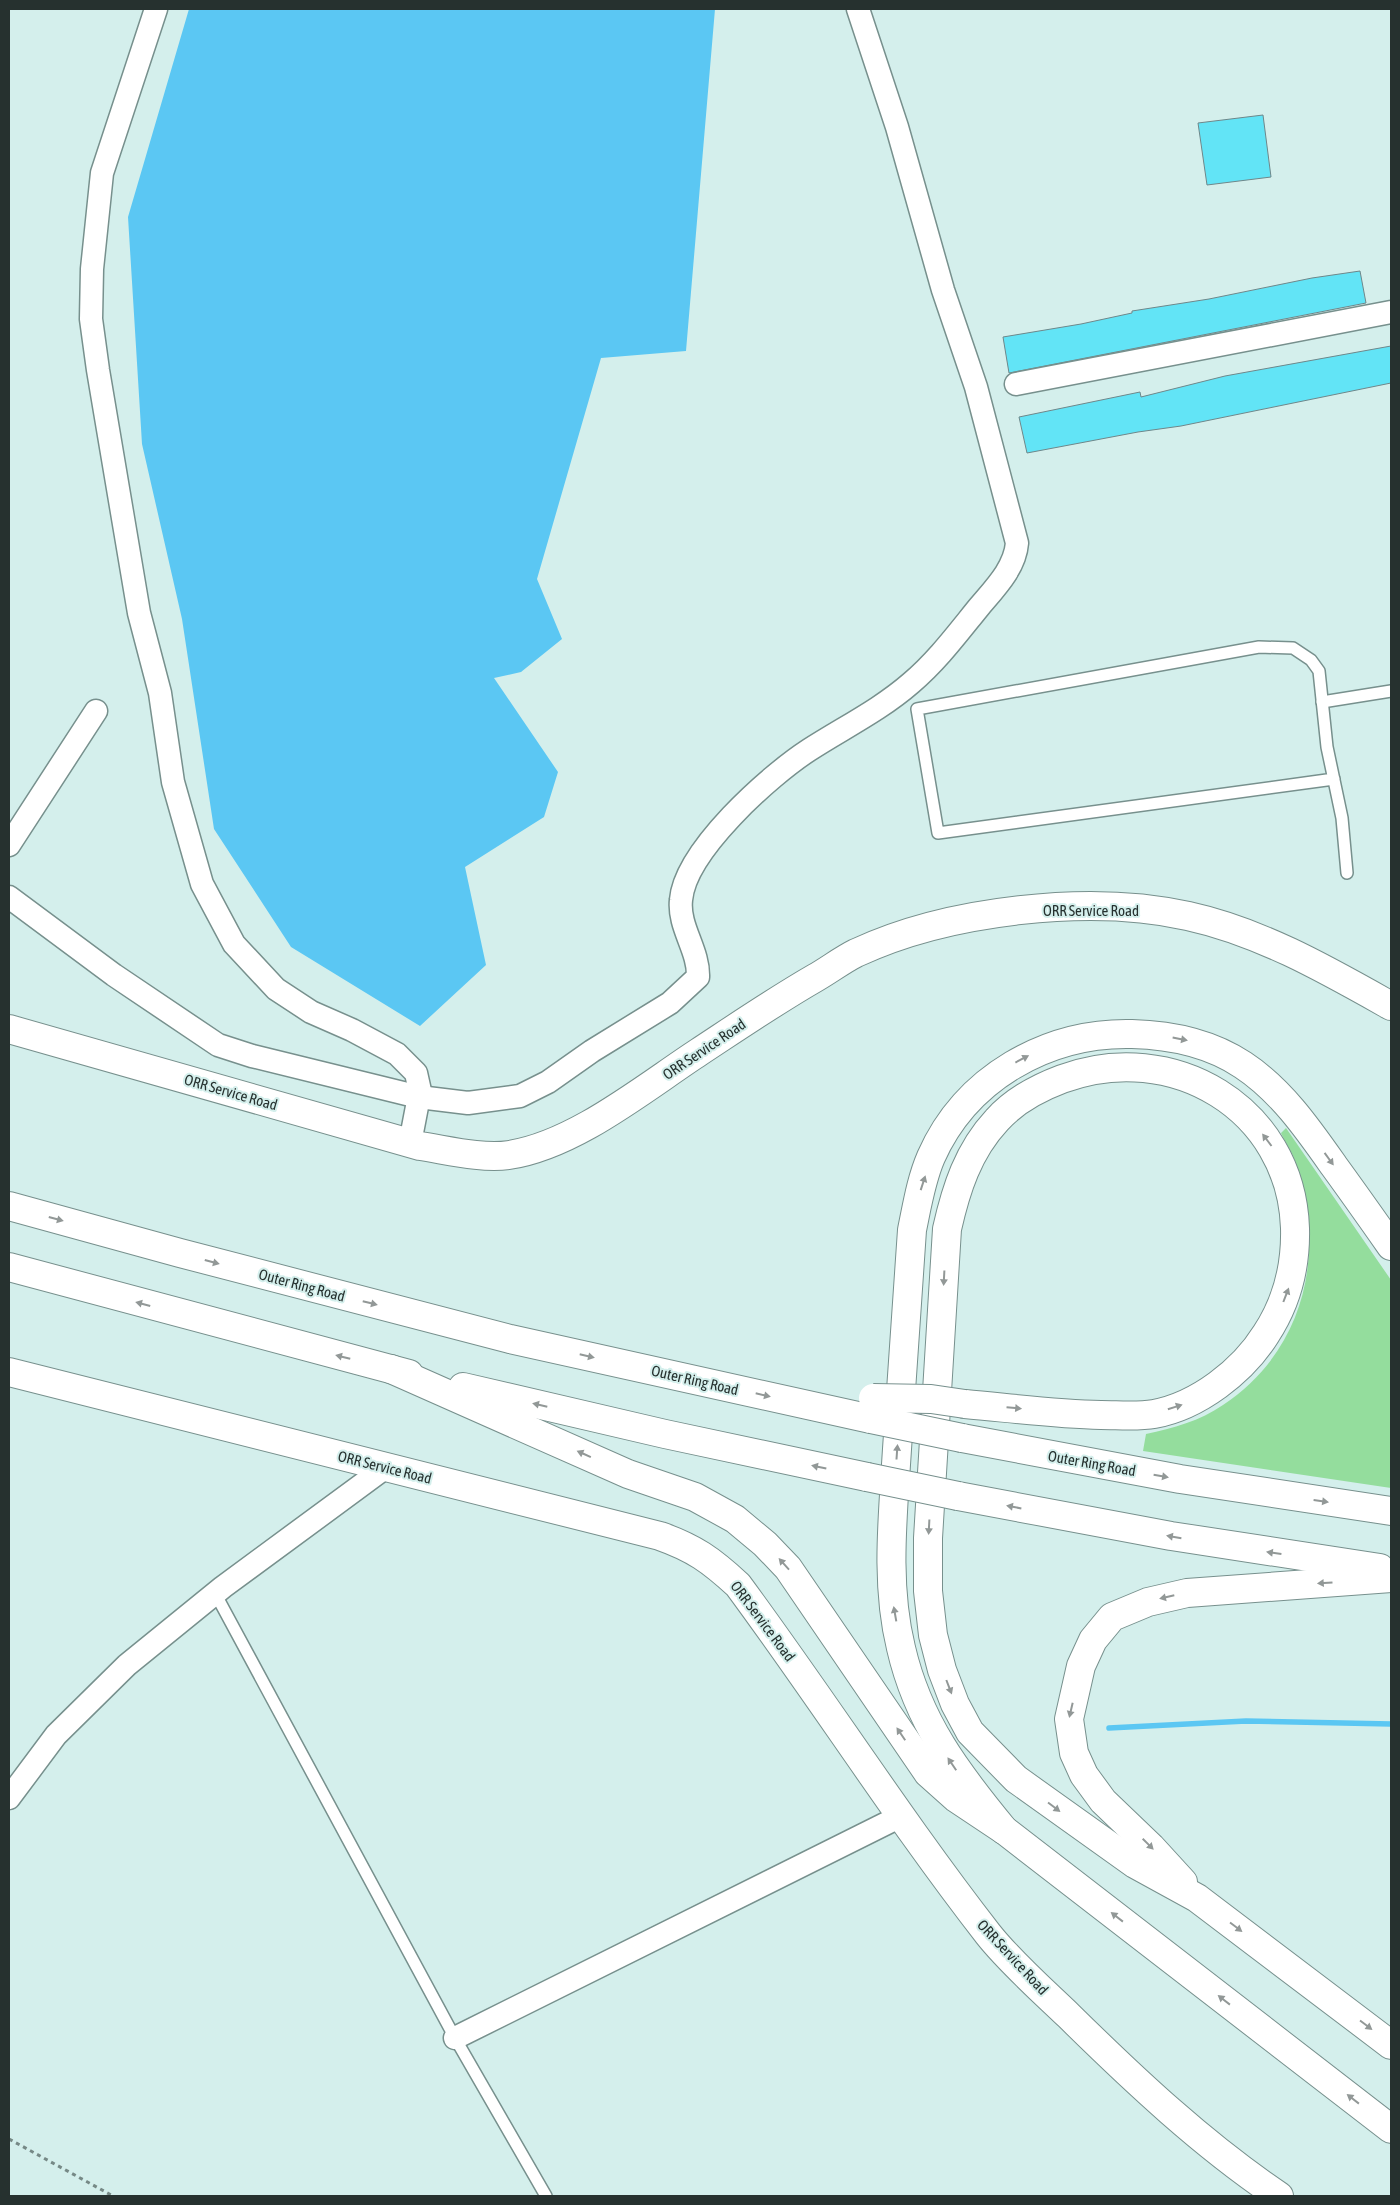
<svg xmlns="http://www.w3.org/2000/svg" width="1400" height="2205" font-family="'Asap Condensed',sans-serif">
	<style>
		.green { fill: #94dd9d }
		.water { fill: #5bc7f3 }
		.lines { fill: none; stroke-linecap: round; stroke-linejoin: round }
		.stream { stroke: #5bc7f3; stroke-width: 5.5 }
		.building { fill: #62e4f6; stroke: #6e878a }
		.lane-casing { stroke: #77908d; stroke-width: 14 }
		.street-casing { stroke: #77908d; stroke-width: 25 }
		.secondary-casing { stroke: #77908d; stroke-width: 30 }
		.highway-casing { stroke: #77908d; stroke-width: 30 }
		.path { stroke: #768986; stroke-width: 3; stroke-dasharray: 4 4; stroke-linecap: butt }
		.lane { stroke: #fff; stroke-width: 11 }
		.street { stroke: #fff; stroke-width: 22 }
		.secondary { stroke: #fff; stroke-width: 28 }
		.highway { stroke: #fff; stroke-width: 28 }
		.highway-bridge-casing { stroke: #77908d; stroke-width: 30; stroke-linecap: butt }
		.highway-bridge { stroke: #fff; stroke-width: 28 }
		.oneway { fill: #929897 }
		.labels { text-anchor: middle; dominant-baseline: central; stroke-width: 4; stroke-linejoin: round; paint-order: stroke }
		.street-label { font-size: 15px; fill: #26312f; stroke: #d4efec }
	</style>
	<rect width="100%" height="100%" fill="#d4efec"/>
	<path class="green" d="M1286,1128L1391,1280V1488L1143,1451L1146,1434C1173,1428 1200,1421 1223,1405C1304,1351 1326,1256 1297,1167C1294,1155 1286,1144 1281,1133Z"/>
	<path class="water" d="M189,9H715L686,351L601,358L537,579L562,639L521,672L494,678L558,772L544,817L465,867L486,965L420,1026L291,947L214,829L182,619L142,444L128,217Z"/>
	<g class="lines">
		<path class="stream" d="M1109,1728L1246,1721L1391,1724"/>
	</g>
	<g class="building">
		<path d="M1263,115L1271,177L1207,185L1198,123Z"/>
		<path d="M1360,271L1366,303L1009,373L1003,337L1081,324L1132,313V311L1209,299L1312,278Z"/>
		<path d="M1391,346V383L1181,426L1138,432L1027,453L1019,417L1140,392L1141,397L1225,376Z"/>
	</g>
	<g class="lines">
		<g class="lane-casing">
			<g id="lane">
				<path d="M1322,702L1391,691"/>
				<path d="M1334,779L938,833L917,709L1259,647L1293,648L1311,660L1319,671L1327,747L1342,818L1347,873"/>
				<path d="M215,1593L455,2038L546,2196"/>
			</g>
		</g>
		<g class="street-casing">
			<g id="street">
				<path d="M156,9L102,173L92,269L91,319L98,370L139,613L160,693L173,782L202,884L234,944L276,989L311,1012L352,1030L397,1054L416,1073L420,1091L410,1143"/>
				<path d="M1016,384L1391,312"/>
				<path d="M9,845L96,711"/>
				<path d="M9,897L114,975L218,1045L252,1056L419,1097L468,1103L520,1096L548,1082L592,1051L670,1003L698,977C699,950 678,927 681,900C685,851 769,776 809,750C843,728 880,710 911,683C937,661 957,634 979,607C995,588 1015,568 1017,543L976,387L943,290L897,127L858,9"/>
				<path d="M9,1798L56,1735L127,1665L223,1587L386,1467"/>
				<path d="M455,2038L901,1816"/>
			</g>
		</g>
		<g class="secondary-casing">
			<g id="secondary">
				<path d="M9,1029L420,1146C447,1150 482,1159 509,1155C575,1145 644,1088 699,1052C737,1027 775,1001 815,978C829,970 842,960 856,953C948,910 1090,894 1188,916C1261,932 1327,970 1391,1006"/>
				<path d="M9,1372L660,1536C694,1548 711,1560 738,1585C823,1700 900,1821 988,1934C1010,1962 1043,1991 1069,2016C1134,2080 1203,2145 1279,2196"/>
			</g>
		</g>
		<g class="highway-casing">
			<g id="highway">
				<path d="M9,1206L180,1253L510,1339L871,1419"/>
				<path d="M9,1267L409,1374"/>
				<path d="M391,1369L628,1474L695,1497L735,1519L765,1544L788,1568L928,1773L956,1798L1004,1830L1391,2129"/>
				<path d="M463,1387L665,1434L867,1477"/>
				<path d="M965,1404C1010,1408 1055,1414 1101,1415C1118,1415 1137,1417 1154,1414C1198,1406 1243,1371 1266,1334C1287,1302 1296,1266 1295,1228C1291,1108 1172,1038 1062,1079C1038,1088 1014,1101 997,1120C968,1151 956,1189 947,1229L928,1538V1591L933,1635L942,1670L955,1704L970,1732L1016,1779L1135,1864L1197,1898L1391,2045"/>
				<path d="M962,1438L1180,1479L1391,1511"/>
				<path d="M958,1496L1171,1536L1380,1568"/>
				<path d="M1004,1830C957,1773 918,1722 901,1648C885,1583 893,1515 897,1449C902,1376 907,1303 912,1230C917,1206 921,1180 931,1157C966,1078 1047,1032 1132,1034C1171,1035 1210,1043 1243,1065C1281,1090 1308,1129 1334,1166C1353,1192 1372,1219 1391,1246"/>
				<path d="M1183,1882L1151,1847L1103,1801L1084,1775L1074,1753L1069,1719L1081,1666L1093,1640L1112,1617L1148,1602L1187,1593L1391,1578"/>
			</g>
		</g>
		<path class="path" d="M9,2139L113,2196"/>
		<use href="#lane" class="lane"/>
		<use href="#street" class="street"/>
		<use href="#secondary" class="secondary"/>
		<use href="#highway" class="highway"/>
		<g class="highway-bridge-casing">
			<g id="highway-bridge">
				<path d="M873,1398L931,1399L965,1404"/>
				<path d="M871,1419L962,1438"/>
				<path d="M867,1477L958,1496"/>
			</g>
		</g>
		<use href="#highway-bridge" class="highway-bridge"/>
	</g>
	<defs><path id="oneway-solid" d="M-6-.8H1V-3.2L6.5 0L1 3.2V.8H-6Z" transform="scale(1.25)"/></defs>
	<g class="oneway">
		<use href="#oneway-solid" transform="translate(1180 1039) rotate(11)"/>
		<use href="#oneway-solid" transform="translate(1022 1059) rotate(-28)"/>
		<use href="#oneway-solid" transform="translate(1267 1140) rotate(-127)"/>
		<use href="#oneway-solid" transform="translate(1329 1159) rotate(54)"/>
		<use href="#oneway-solid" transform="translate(923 1183) rotate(-72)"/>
		<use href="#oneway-solid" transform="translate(56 1219) rotate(15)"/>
		<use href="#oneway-solid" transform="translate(212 1262) rotate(15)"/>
		<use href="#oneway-solid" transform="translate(944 1278) rotate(93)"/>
		<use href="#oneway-solid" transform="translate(1286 1295) rotate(-69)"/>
		<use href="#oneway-solid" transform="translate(370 1303) rotate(14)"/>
		<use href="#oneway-solid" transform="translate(143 1304) rotate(-165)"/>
		<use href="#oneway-solid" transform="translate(587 1356) rotate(13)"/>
		<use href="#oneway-solid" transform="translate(343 1357) rotate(-166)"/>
		<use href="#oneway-solid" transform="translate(763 1395) rotate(13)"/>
		<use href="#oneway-solid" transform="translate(540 1405) rotate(-167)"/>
		<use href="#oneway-solid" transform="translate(1175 1407) rotate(-18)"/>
		<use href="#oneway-solid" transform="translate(1014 1408) rotate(5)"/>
		<use href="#oneway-solid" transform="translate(897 1452) rotate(-86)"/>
		<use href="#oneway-solid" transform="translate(584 1454) rotate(-156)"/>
		<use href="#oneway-solid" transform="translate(819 1467) rotate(-168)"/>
		<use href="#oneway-solid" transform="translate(1161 1476) rotate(10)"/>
		<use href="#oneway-solid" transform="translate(1321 1501) rotate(8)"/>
		<use href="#oneway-solid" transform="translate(1014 1507) rotate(-169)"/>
		<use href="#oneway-solid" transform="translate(929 1527) rotate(93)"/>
		<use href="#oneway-solid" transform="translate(1174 1537) rotate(-170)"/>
		<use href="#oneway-solid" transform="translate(1274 1553) rotate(-172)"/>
		<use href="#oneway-solid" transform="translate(784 1564) rotate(-132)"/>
		<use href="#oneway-solid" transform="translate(1325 1583) rotate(176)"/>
		<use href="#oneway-solid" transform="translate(1167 1597) rotate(167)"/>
		<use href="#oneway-solid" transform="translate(895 1614) rotate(-100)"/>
		<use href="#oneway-solid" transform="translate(949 1687) rotate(69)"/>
		<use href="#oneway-solid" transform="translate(1071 1710) rotate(103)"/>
		<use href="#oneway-solid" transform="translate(901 1734) rotate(-124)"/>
		<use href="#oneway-solid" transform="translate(952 1764) rotate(-124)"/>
		<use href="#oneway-solid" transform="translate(1054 1807) rotate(37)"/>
		<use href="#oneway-solid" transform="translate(1148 1844) rotate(45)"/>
		<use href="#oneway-solid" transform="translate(1117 1917) rotate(-142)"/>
		<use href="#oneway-solid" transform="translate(1236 1927) rotate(37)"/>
		<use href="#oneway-solid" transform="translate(1224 2000) rotate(-142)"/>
		<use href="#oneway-solid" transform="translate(1366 2025) rotate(37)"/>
		<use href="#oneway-solid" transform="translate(1353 2099) rotate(-142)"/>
	</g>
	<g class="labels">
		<g class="street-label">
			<text x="1091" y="910">ORR Service Road</text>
			<text transform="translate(704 1049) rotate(-34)">ORR Service Road</text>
			<text transform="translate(231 1092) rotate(16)">ORR Service Road</text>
			<text transform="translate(302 1285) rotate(15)">Outer Ring Road</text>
			<text transform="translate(695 1380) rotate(13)">Outer Ring Road</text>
			<text transform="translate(1092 1463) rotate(10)">Outer Ring Road</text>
			<text transform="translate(385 1467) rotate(14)">ORR Service Road</text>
			<text transform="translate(763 1621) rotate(53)">ORR Service Road</text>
			<text transform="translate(1013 1957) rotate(47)">ORR Service Road</text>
		</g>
	</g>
	<rect width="1400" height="2205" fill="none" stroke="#26312f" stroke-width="20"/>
</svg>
